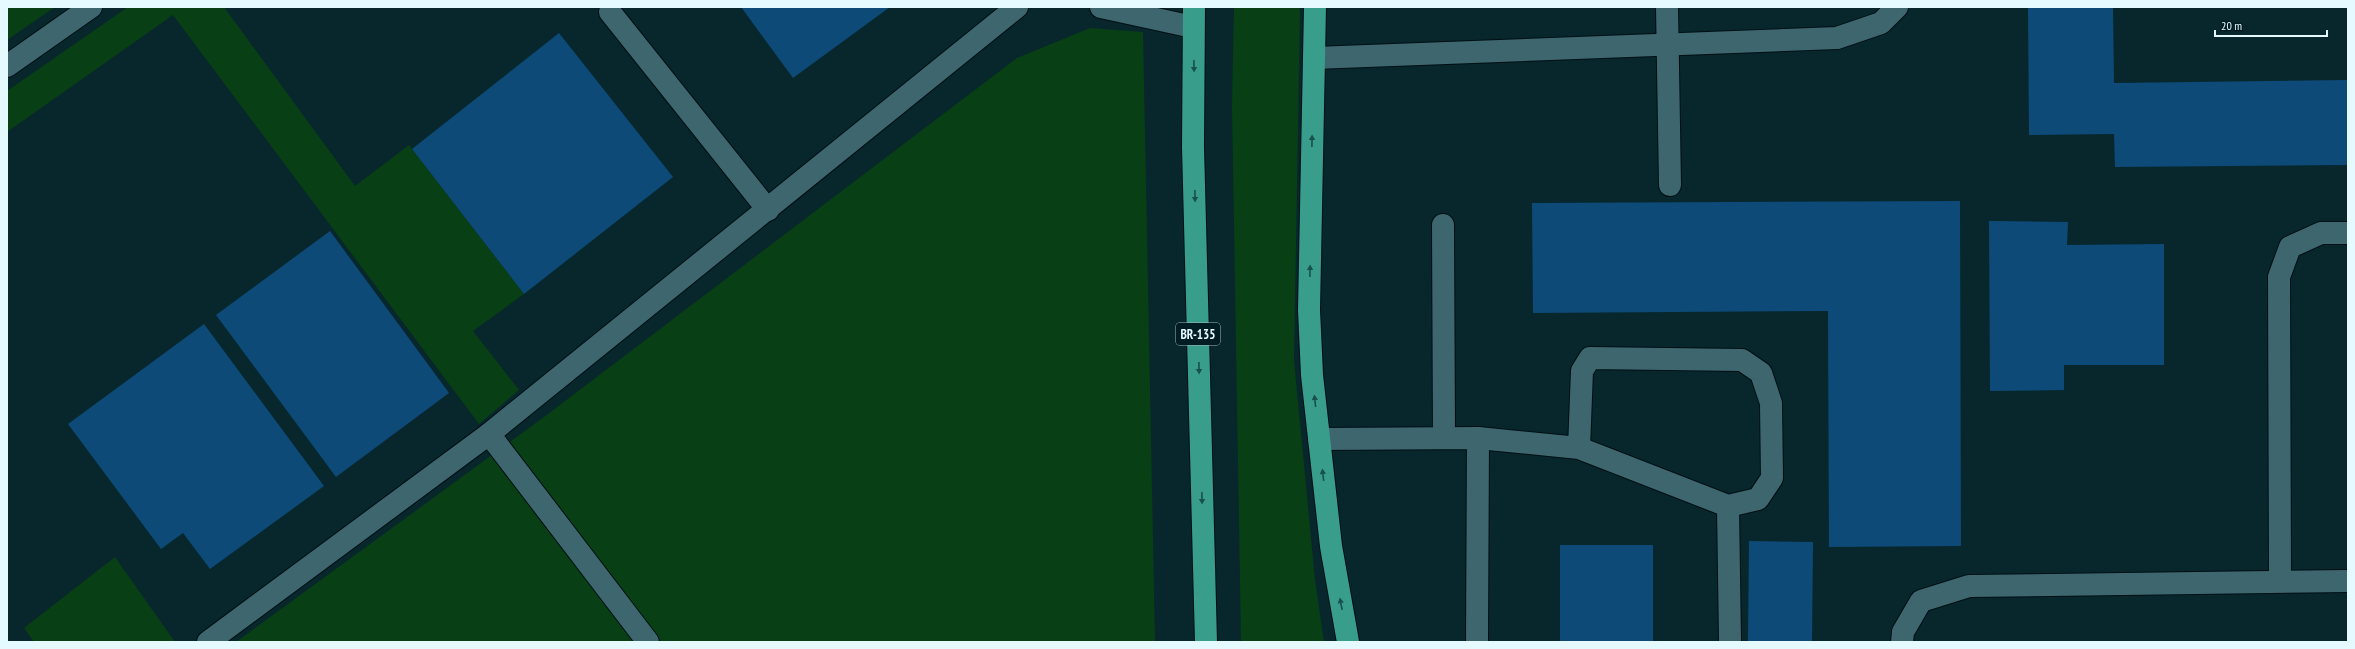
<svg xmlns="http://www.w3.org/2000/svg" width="2355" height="649" font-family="'PT Sans Narrow',sans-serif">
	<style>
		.green { fill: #093f15 }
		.building { fill: #0d4a77 }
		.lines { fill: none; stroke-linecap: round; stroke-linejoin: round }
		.minor-casing { stroke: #000f13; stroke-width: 24 }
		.highway-casing { stroke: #000f13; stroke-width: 24 }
		.minor { stroke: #3e666f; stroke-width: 22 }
		.highway { stroke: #399d8c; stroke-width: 22 }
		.oneway { fill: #17504d }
		.labels { text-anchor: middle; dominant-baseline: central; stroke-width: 4; stroke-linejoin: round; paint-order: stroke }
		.shield { fill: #001d23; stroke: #a0b8bd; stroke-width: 1 }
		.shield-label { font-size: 13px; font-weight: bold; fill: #e4faff }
	</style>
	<rect width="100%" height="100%" fill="#07272d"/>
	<g class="green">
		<path d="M7,7H55L7,40Z"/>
		<path d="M128,7H224L355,186L409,145L524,294L473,331L519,390L479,424L173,15L7,132V91Z"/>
		<path d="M1234,7H1300L1294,360L1315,580L1324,642H1241L1232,106Z"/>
		<path d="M1090,28L1143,32L1155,642H236L544,417L1017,58Z"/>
		<path d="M115,557L175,642H34L24,628Z"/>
	</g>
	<g class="building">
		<path d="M741,7H890L793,78Z"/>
		<path d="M2028,7H2113L2114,83L2348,80V165L2115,167L2114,134L2029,135Z"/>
		<path d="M559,33L673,177L524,294L412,149Z"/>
		<path d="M1960,201L1961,546L1829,547L1828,311L1533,313L1532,203Z"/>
		<path d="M1989,221L2068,222L2067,245L2164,244V365H2064V390L1990,391Z"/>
		<path d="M330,231L449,393L336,477L216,315Z"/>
		<path d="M204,324L324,486L210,569L183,533L161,549L68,424Z"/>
		<path d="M1749,541L1813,542L1812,642H1748Z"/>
		<rect x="1560" y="545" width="93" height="97"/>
	</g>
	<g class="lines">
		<g class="minor-casing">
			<g id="minor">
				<path d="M1101,7L1193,27"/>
				<path d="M1667,7L1670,185"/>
				<path d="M610,12L768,210"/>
				<path d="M1314,58L1837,38L1881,23L1897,7"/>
				<path d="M7,66L91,7"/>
				<path d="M1443,225L1444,437"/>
				<path d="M489,434L648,642"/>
				<path d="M1319,439L1478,438L1579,448L1728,506L1758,499L1772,478L1771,403L1761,373L1742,360L1590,358L1582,371L1579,448"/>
				<path d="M1728,506L1730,642"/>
				<path d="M2280,581L2279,277L2290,247L2321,233H2348"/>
				<path d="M208,642L489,434L1017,7"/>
				<path d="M1477,642L1478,438"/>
				<path d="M1902,642L1903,632L1921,601L1969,586L2348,581"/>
			</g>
		</g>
		<g class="highway-casing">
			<g id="highway">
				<path d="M1194,7L1193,147L1206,642"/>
				<path d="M1315,7L1309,310L1312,375L1331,546L1348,642"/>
			</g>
		</g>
		<use href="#minor" class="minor"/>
		<use href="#highway" class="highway"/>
	</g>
	<defs><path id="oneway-solid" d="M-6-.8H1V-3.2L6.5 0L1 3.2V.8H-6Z"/></defs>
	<g class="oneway">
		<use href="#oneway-solid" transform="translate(1194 66) rotate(89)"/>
		<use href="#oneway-solid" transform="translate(1312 141) rotate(-89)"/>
		<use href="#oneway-solid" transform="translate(1195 196) rotate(89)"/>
		<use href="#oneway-solid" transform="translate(1310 271) rotate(-89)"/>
		<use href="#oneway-solid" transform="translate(1199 368) rotate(89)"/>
		<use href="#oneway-solid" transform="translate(1315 401) rotate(-96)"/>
		<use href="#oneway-solid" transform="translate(1323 475) rotate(-97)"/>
		<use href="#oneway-solid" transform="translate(1202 498) rotate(89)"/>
		<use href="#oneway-solid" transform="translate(1341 604) rotate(-101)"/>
	</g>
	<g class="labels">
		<rect class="shield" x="1176" y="323" width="44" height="22" rx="3"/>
		<g class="shield-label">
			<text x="1198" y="334">BR-135</text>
		</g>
	</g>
	<rect width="2355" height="649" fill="none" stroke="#e4faff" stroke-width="16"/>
	<path d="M2215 30v6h112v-6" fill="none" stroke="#e4faff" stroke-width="2"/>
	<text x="2221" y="30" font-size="12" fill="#e4faff" stroke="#001d23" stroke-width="3" paint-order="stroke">20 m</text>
</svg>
